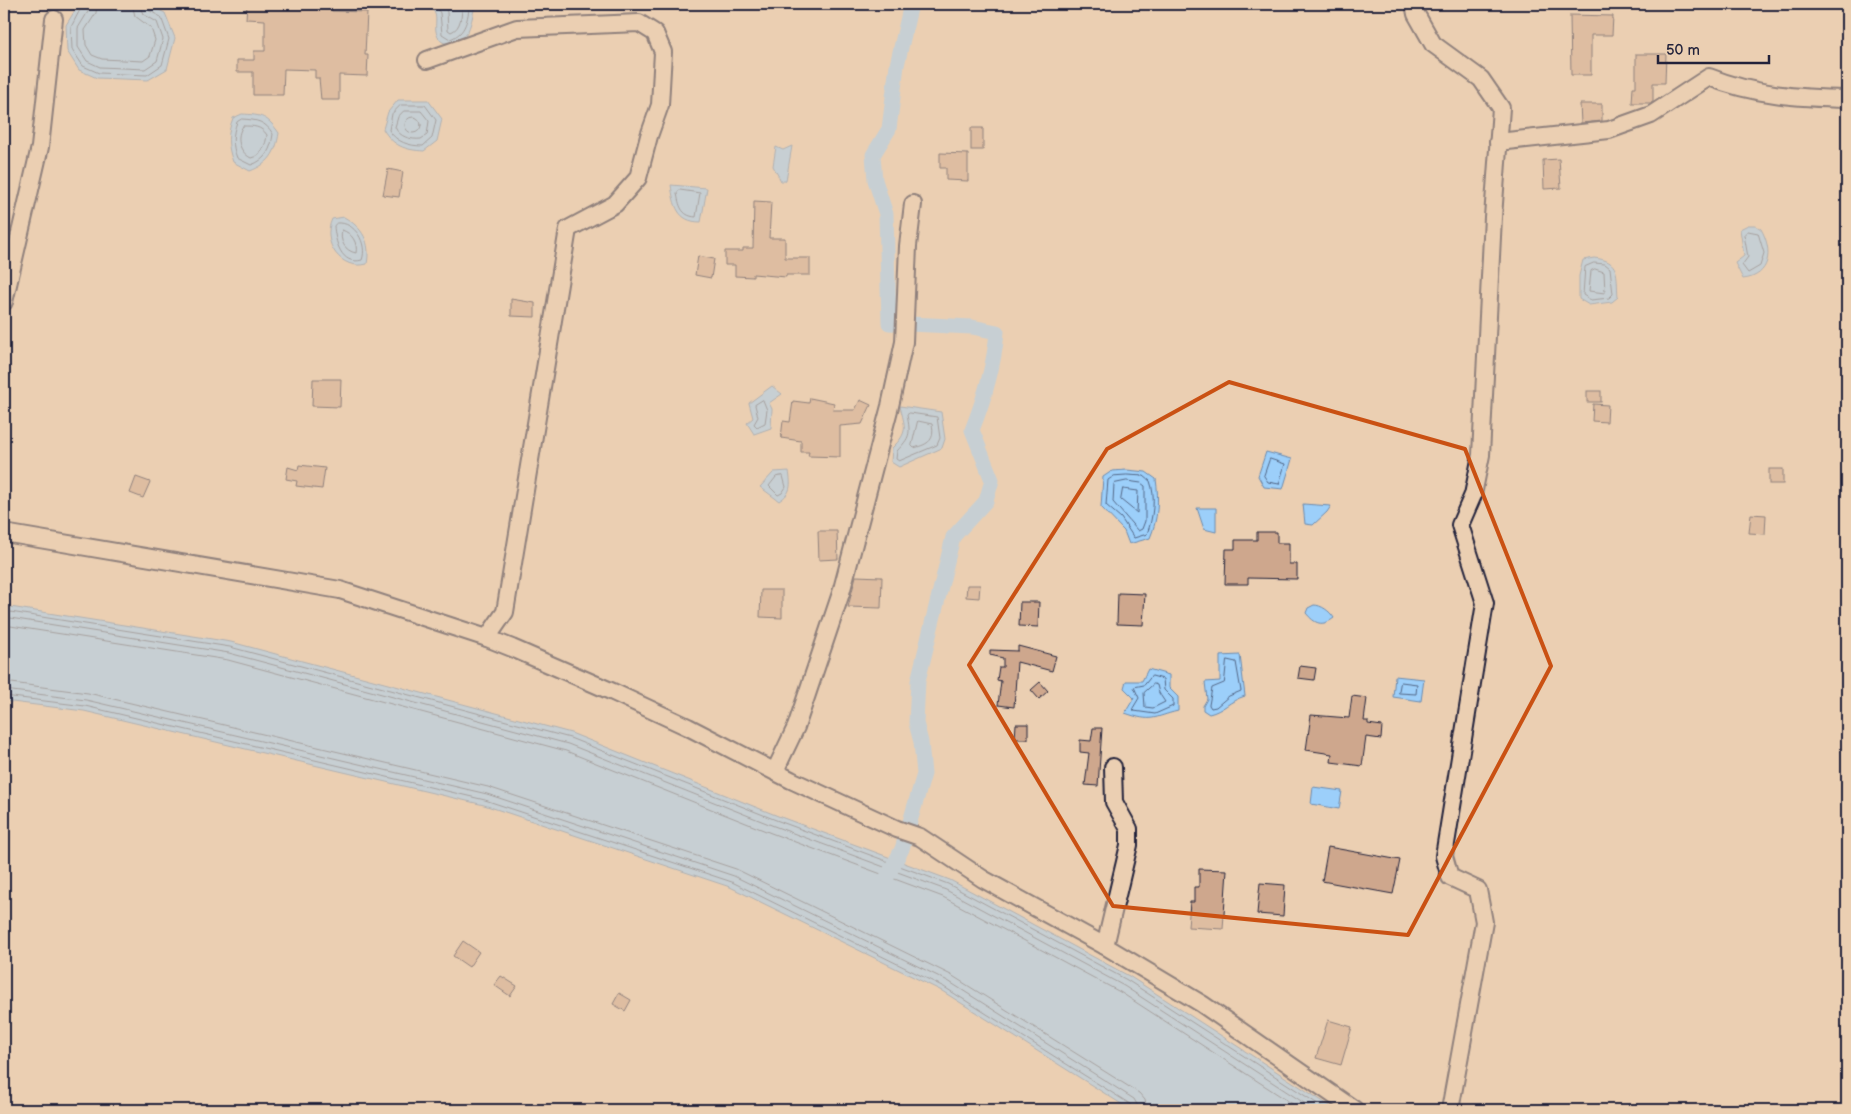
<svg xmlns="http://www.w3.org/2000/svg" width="1851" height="1114" font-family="'Balsamiq Sans',sans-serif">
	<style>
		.water { fill: #9ccffa; stroke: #6b8aae }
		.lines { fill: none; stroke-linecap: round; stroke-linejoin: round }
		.shore { stroke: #536787; stroke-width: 1 }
		.canal { stroke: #9ccffa; stroke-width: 15 }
		.building { fill: #cea78d; stroke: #22223b }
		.street-casing { stroke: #22223b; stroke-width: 20 }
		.street { stroke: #ebcfb2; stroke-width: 16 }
		.marked { fill: none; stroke: #ca5113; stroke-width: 4; stroke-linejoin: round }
	</style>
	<rect width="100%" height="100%" fill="#ebcfb2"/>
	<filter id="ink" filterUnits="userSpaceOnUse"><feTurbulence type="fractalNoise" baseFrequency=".02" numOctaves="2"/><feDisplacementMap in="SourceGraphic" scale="10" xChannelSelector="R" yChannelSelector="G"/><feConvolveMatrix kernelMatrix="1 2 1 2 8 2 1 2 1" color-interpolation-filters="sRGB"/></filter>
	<g filter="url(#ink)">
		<g class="water">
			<path d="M79,4H146L165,13L175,38L167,69L148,80L97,78L79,70L67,51L66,25Z"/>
			<path d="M424,4H475C472,19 469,47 447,43C443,43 440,41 438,37C431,24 444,13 424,4Z"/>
			<path d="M398,100H428L442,119L437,141L424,151C405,150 393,146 383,129L388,112Z"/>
			<path d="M242,114C262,115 267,116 279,133C276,153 269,164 250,171L233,162C227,145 227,134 233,118Z"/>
			<path d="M792,146L786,181H781L773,166L776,147L783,150Z"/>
			<path d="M671,185L707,188L701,222C677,222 674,205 671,185Z"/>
			<path d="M344,217C363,228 371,242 367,264C341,271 321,243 332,219Z"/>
			<path d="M1748,225H1755L1761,229C1773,250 1771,276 1743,279L1735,263L1744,256L1740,229Z"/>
			<path d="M1594,258C1621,261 1616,274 1618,297L1612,302L1589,305L1579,299V276L1583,260Z"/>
			<path d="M772,386L782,394L769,403L772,409L771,428L754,434L747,423L753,418L749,403Z"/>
			<path d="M900,406L941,412L945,439L942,448L899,467L891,462L892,448C909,432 905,427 900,406Z"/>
			<path d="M1266,452L1292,459L1283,489L1264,487L1258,476Z"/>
			<path d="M1127,470L1146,472L1156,479C1159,500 1158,519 1150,538L1129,544L1124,531L1101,507L1103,477L1112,471Z"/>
			<path d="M789,471C791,485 792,493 779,501L760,487L774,472Z"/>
			<path d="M1303,504L1331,506L1327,512L1313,525L1305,524Z"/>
			<path d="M1197,508H1216V532L1204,529Z"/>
			<path d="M1314,605C1321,605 1330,611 1334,618C1322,627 1315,624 1306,613L1308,608Z"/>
			<path d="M4,606L231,642L571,733L778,816L950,880L1129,976L1336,1110H1131L942,991L730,887L484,805L84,711L4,701Z"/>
			<path d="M1240,655L1245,696C1229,701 1223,711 1209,714L1203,710V706L1207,699L1205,682L1220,681V656Z"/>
			<path d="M1148,669L1169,675V688L1178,697V711C1153,717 1153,723 1125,713L1134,698L1124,688L1126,681H1142Z"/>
			<path d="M1395,676L1424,679L1421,701L1393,697Z"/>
			<path d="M1313,787L1342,791L1339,809L1311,804Z"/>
		</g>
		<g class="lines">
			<g class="shore">
				<path d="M83,4L71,27L72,49L83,66L99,73L147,75L162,65L169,39L161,17L148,10L146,4"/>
				<path d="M90,4L89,10L78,28V47L87,61L100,67L145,69L157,61L163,39L157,22L143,14L139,4"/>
				<path d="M97,4L96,13L85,30L86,45L92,55L102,59L143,61L150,56L155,40L151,28L135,16L132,4"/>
				<path d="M435,4L440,13L442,34L450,39C467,33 467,19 470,4"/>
				<path d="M443,4L447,12L448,30L451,32C462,28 461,14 463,4"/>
				<path d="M401,105H425L436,120L432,138L423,146C409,146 396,142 389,130L392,114Z"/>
				<path d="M404,111H421L429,121L427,135L421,139C411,140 399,137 395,127L398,117Z"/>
				<circle cx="413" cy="125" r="8"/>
				<path d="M242,119C257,120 265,121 273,134C271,149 266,160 251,165L237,158C232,145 232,135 237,122Z"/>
				<path d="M243,126C254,126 261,126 267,135C266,145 261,156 251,158C239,152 235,137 243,126Z"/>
				<path d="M680,190L700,193L696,217C681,216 679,205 677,193Z"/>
				<path d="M337,223C355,221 368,244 362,260C341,266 335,241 334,226Z"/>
				<path d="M342,230C352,233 358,243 356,253C345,251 339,241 342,230Z"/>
				<path d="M1748,231L1758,233L1764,253L1760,266L1748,273L1742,265L1748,257L1744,235Z"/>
				<path d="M1594,263L1605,264L1610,268L1613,294L1609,298L1591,300L1583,295L1585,267Z"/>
				<path d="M1595,269L1604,272L1605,293L1589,291L1591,271Z"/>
				<path d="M763,400L767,410L765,423L757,427L754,424L758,417L755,405Z"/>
				<path d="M910,413L937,417L940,438L937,445L899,461L896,459L897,451C910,437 911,435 907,415Z"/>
				<path d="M918,421L932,424C935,440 929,444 914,448L912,446Z"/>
				<path d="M1270,459L1285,464L1279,484L1268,482L1264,476Z"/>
				<path d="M1127,475L1144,476L1150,481C1156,497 1153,518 1147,534L1134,538L1121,518L1106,505L1108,480L1114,476Z"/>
				<path d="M783,476L786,487L782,493L778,495L769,486L776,477Z"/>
				<path d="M1127,481L1141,483L1145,486V521L1142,529L1138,531L1113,502L1114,484Z"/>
				<path d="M1123,489L1138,491L1137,513L1121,500Z"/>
				<path d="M4,611L230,647L570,738L776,820L948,884L1127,980L1327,1110"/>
				<path d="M4,617L229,653L568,744L774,826L946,890L1124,986L1315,1110"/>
				<path d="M4,625L228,660L566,751L771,833L943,897L1120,992L1302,1110"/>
				<path d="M1227,660L1236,662L1241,691L1229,696L1216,707L1211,708L1209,705L1212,688L1224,683Z"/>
				<path d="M1152,676L1163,679L1164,690L1173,699V706L1155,714L1134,711L1133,708L1139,698L1134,687L1144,685Z"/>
				<path d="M4,682L88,693L488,787L736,869L951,975L1139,1093L1145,1100L1147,1110"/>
				<path d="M1401,682L1417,684L1416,694L1399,693Z"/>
				<path d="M1154,684L1157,685L1159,693L1165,702L1153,708L1145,707L1144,693Z"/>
				<path d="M4,690L86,700L487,794L734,876L948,981L1134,1099L1140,1110"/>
				<path d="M4,696L85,706L485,800L732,882L944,987L1130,1104L1133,1110"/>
			</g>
			<path class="canal" d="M887,877L902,849L924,774L921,742L916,723L918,681L953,537L986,501L992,480L972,430C985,397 994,367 997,332L972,327L889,323L886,214L875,180L873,155L889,129L897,65L911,4"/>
		</g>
		<g class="building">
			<path d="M247,4L332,6V11L367,12L365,55H368L367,76L339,75V100H321L319,78H315V70L284,69L283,95H253V72H237V60H254V51H265V20L246,19Z"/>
			<path d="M1570,15L1613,16L1612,35H1591V75H1571Z"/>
			<path d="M1636,54H1666L1665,83H1653V102L1651,103H1632L1633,87H1636Z"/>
			<path d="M1580,104H1602V121L1581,123Z"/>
			<rect x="971" y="128" width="12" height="22"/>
			<path d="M940,153L968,154V181L946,180V168H940Z"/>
			<path d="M1559,159L1561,188L1544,189L1543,160Z"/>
			<path d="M388,169L403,172L399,197L383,195Z"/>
			<path d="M754,201L771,202L769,238H785V258H810V275H786V277L753,274V277L735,276V265H725V251H743V248H753Z"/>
			<path d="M698,256L714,259L711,278L695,275Z"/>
			<path d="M511,299L535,303V317L511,316Z"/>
			<path d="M313,379H341L340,407L312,406Z"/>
			<rect x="1587" y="391" width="14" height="11"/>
			<path d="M810,398L834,403L833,410H855L860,400L871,405L862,424L840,426V457L808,456L809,452H801V441L781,438L783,421L790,422L793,401L809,403Z"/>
			<path d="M1593,404L1608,405L1607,422L1592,421Z"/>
			<path d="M299,465L325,468L322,489L296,486L297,481L286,479L288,467L298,470Z"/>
			<rect x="1769" y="469" width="14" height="15"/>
			<path d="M136,477L150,482L143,498L130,493Z"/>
			<path d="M1751,514L1766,515L1765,534L1749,533Z"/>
			<path d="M818,531H837L838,559L819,560Z"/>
			<path d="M1257,532H1277V543H1289V564H1297V579L1248,578V584H1225L1226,549H1235V540H1257Z"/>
			<path d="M856,576L882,577L881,608L848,607Z"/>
			<path d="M967,585H980L979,598L966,597Z"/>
			<path d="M761,590H782V618L760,617Z"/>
			<path d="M1118,593L1145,594L1143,625L1117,624Z"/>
			<path d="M1020,602H1039L1038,627L1019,626Z"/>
			<path d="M1018,646L1056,656L1052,671L1017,662L1014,707L998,705L1001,681L997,680L999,667H1003V658L990,655V650L1018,651Z"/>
			<path d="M1300,666L1316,668L1314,680L1298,678Z"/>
			<path d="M1040,682L1048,691L1039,699L1031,690Z"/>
			<path d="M1352,696L1367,698L1364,721H1368V724L1382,726L1381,739L1366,737L1362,766L1331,762L1332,754L1306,750L1311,715L1349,718Z"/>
			<path d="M1016,724H1028V739H1015Z"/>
			<path d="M1093,728H1102L1098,786L1085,785L1089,753L1080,752V740L1091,741Z"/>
			<path d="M1328,847L1400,860L1393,894L1322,881Z"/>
			<path d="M1199,869L1227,870L1223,929L1188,927L1190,902H1194V887H1199Z"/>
			<path d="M1260,883L1285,885L1283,916L1257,914Z"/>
			<path d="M463,941L479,952L469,967L453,956Z"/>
			<path d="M501,976L517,986L510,996L494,985Z"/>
			<path d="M619,993L631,1000L625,1011L613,1004Z"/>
			<path d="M1328,1020L1352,1027L1341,1065L1316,1058Z"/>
		</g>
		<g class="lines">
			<g class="street-casing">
				<g id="street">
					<path d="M1414,4L1416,14L1433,44L1481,79L1501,108L1493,217L1481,455L1473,495L1460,525L1485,603L1444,856L1450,877L1478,890L1484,922L1450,1110"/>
					<path d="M427,60L517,28L639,23L655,33L663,52L660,105L649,136L638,178L615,204L568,229L505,612L487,638"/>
					<path d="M1498,142L1609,130L1651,115L1709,77C1754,95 1799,98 1847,99"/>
					<path d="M4,302L40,147L54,19"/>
					<path d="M4,533L340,590L487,638L512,648L613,692L688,727L791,780L897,829L920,837L983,879L1105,946L1202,1004L1355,1110"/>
					<path d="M775,771L796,727L841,593L890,406L904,342L908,246L913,204"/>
					<path d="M1105,946L1129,845V829L1114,802L1113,767"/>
				</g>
			</g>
			<use href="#street" class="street"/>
		</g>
	</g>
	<path d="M0 0H1851V1114H0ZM1229,382L1465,449L1551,666L1408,935L1113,906L969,665L1107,449Z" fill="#ebcfb2" fill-opacity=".55" fill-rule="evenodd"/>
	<path class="marked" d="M1229,382L1465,449L1551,666L1408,935L1113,906L969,665L1107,449Z"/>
	<rect width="1851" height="1114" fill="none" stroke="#ebcfb2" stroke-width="20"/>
	<rect x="10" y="10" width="1831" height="1094" fill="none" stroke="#22223b" stroke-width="2" filter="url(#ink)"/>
	<path d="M1658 55v8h111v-8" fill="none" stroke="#22223b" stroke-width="2.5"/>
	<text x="1666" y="55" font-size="15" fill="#22223b" stroke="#ebcfb2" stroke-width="4" paint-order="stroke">50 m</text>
</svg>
